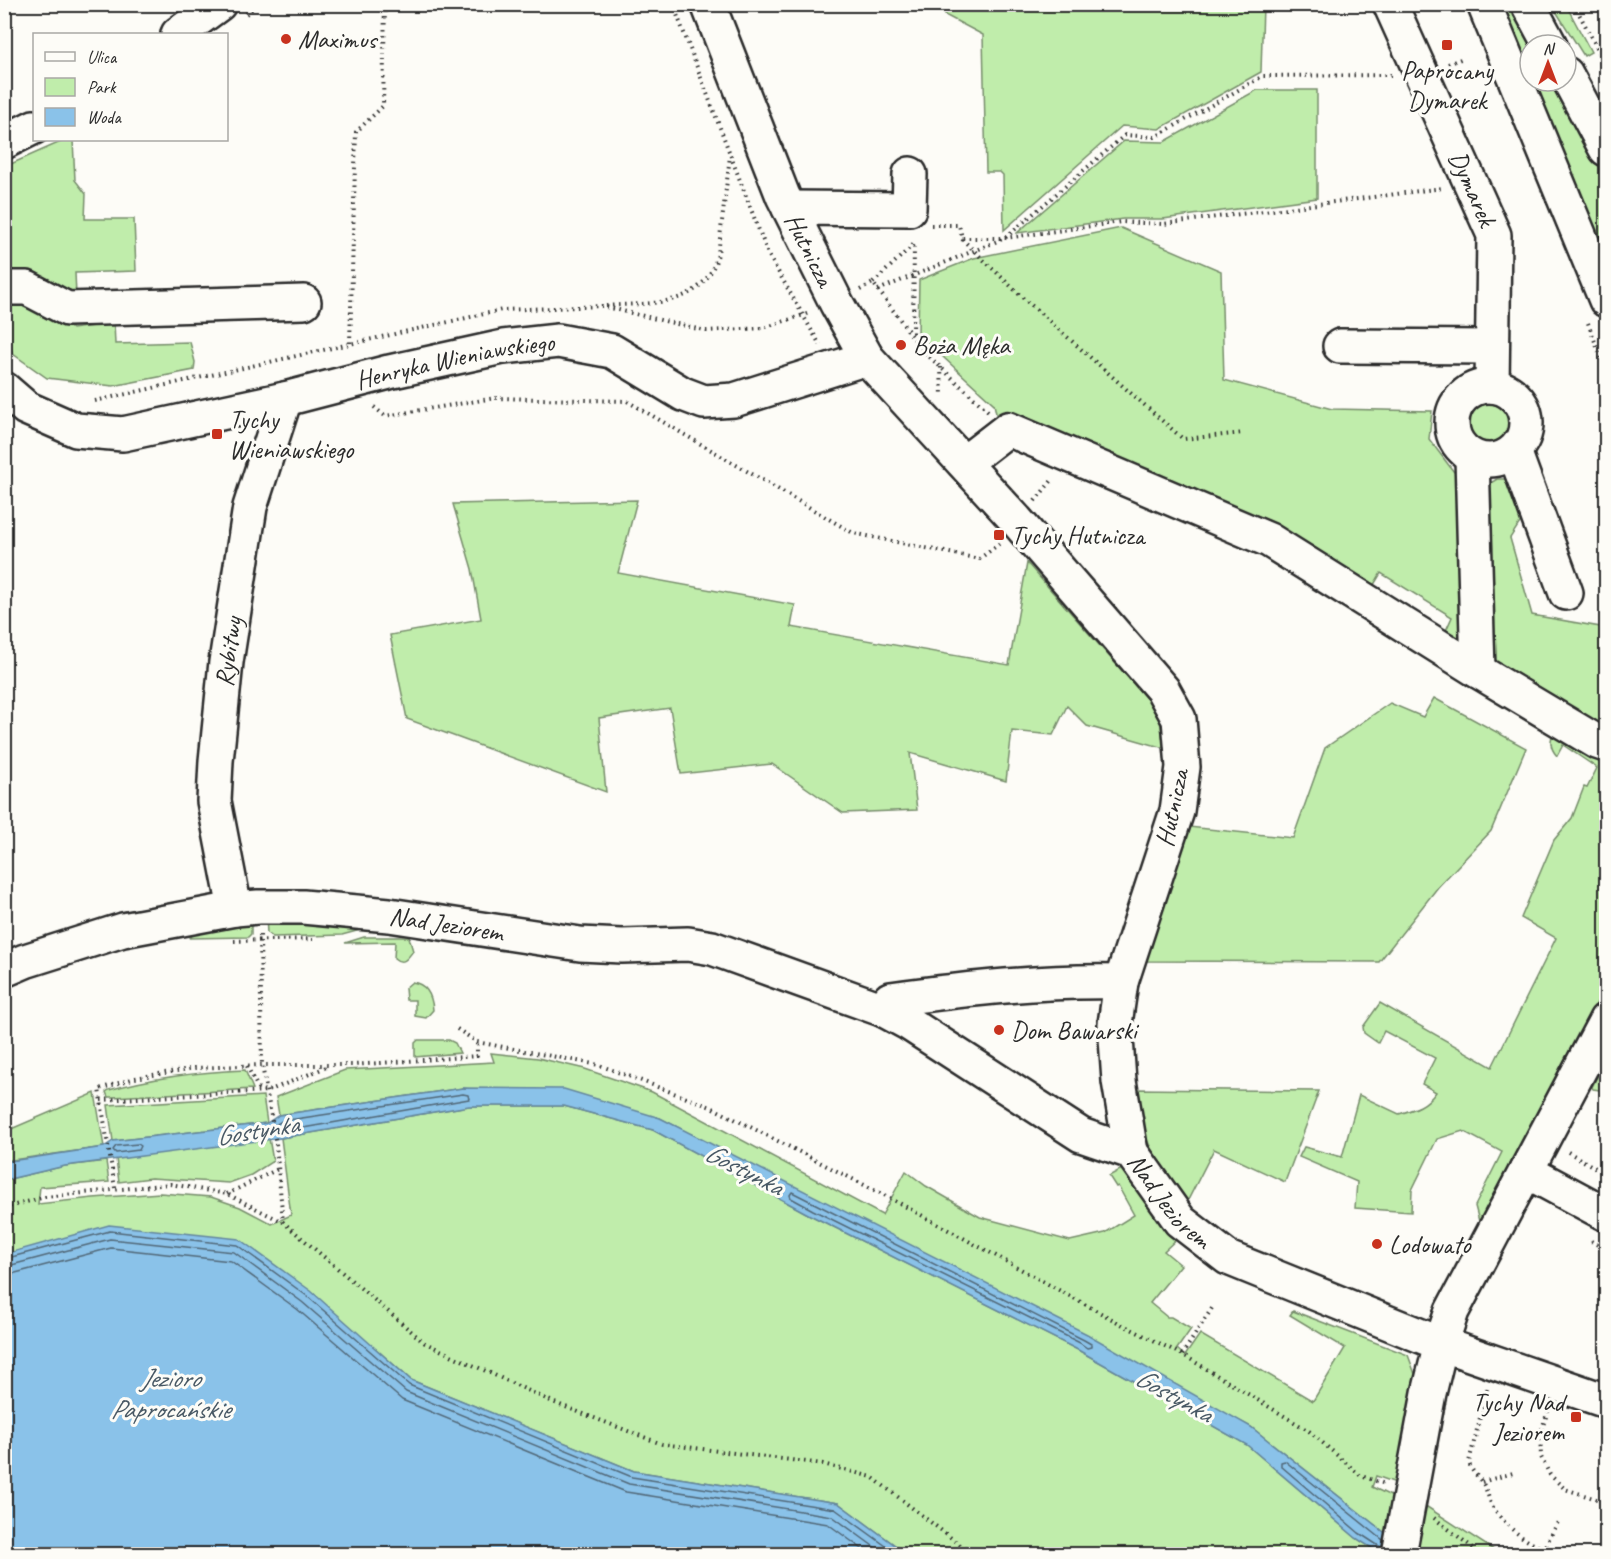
<svg xmlns="http://www.w3.org/2000/svg" width="1611" height="1559" font-family="Caveat,sans-serif">
	<style>
		.green { fill: #c0edab; stroke: #768c6b; stroke-width: 1.5 }
		.water { fill: #8ac2e9; stroke: #64869d; stroke-width: 1.5 }
		.lines { fill: none; stroke-linecap: round; stroke-linejoin: round }
		.shore { stroke: #516777; stroke-width: 1.5 }
		.minor-casing { stroke: #2b2b2b; stroke-width: 38 }
		.path { stroke: #2b2b2b; stroke-width: 4; stroke-dasharray: 1.5 4.5; stroke-linecap: butt }
		.minor { stroke: #fdfcf7; stroke-width: 33 }
		.poi-dot { fill: #c8321e; stroke: #fdfcf7; stroke-width: 2 }
		.labels { text-anchor: middle; dominant-baseline: central; stroke-width: 6; stroke-linejoin: round; paint-order: stroke }
		.poi-label { font-size: 26px; fill: #2b2b2b; stroke: #fdfcf7; text-anchor: start }
		.street-label { font-size: 26px; fill: #2b2b2b; stroke: #fdfcf7 }
		.water-label { font-size: 27px; font-style: italic; fill: #485864; stroke: #fdfcf7 }
	</style>
	<rect width="100%" height="100%" fill="#fdfcf7"/>
	<filter id="ink" filterUnits="userSpaceOnUse"><feTurbulence type="fractalNoise" baseFrequency=".0167" numOctaves="2"/><feDisplacementMap in="SourceGraphic" scale="12" xChannelSelector="R" yChannelSelector="G"/><feConvolveMatrix kernelMatrix="1 2 1 2 8 2 1 2 1" color-interpolation-filters="sRGB"/></filter>
	<g filter="url(#ink)">
		<g class="green">
			<path d="M945,5H1263L1261,72L1159,129L1122,126L1004,230L1003,175L1000,172H986L983,35L945,15Z"/>
			<path d="M1498,5H1512L1534,45H1530V81H1554L1606,175V261Z"/>
			<path d="M1552,5H1566L1591,52L1584,56Z"/>
			<path d="M1257,90H1317V198L1163,219H1123L1017,233L1124,141L1164,142Z"/>
			<path d="M65,140H73L75,180L86,194L85,219H134L136,271L75,273L76,295L5,278L4,167Z"/>
			<path d="M1121,228L1221,271L1224,380L1332,409L1432,411L1429,439L1466,488L1468,641H1456L1444,635L1452,617L1381,573L1372,588L998,423L994,404L918,334L919,280L974,258Z"/>
			<path d="M4,296L50,309L72,329L114,323L115,344L190,342L195,362L194,370L113,386L47,378L13,354L5,334Z"/>
			<circle cx="1489" cy="424" r="20"/>
			<path d="M1497,479H1505L1523,518L1510,538L1532,615L1606,628V733L1494,670L1489,484Z"/>
			<path d="M637,500L618,573L795,605L791,627L1009,665L1027,563L1159,713L1164,748L1087,726L1067,706L1053,735L1012,731L1006,781L910,753L917,810L843,813L772,764L681,774L670,708L599,718L606,792L407,719L390,635L481,619L472,569L453,504Z"/>
			<path d="M1434,698L1526,748L1491,831L1438,887L1379,962L1144,961L1189,827L1293,838L1325,748L1390,703L1423,717Z"/>
			<path d="M1554,730L1606,761V985L1481,1229L1475,1206L1502,1152L1463,1131L1437,1139L1412,1190L1411,1212L1355,1208L1357,1182L1299,1157L1304,1147L1342,1157L1359,1095L1399,1114C1415,1109 1426,1106 1436,1092L1422,1084L1435,1058L1384,1031L1378,1043L1364,1033L1363,1027L1380,1003L1492,1067L1556,938L1521,918L1554,840L1572,818L1584,787L1587,788L1597,768L1563,745L1557,756C1549,747 1550,740 1554,730Z"/>
			<path d="M266,917L364,929L342,935L273,937L267,933Z"/>
			<path d="M251,918V934L248,937L190,938L194,933Z"/>
			<path d="M364,937H409L413,951C408,958 403,966 394,958L395,942L345,943Z"/>
			<path d="M412,982C427,984 432,996 433,1010L426,1018L415,1016V1000H406L405,988Z"/>
			<path d="M418,1040H449L455,1043L460,1053L415,1057V1043Z"/>
			<path d="M491,1053L538,1058L585,1069L652,1092L882,1215L906,1171L926,1186L980,1217L1070,1241L1105,1233L1134,1215L1118,1186L1116,1187L1109,1176L1129,1165L1179,1237L1164,1251L1181,1265L1150,1303L1167,1317H1171L1191,1329L1177,1349L1185,1356L1200,1334L1313,1401L1345,1348L1290,1315L1293,1311L1408,1355L1418,1382L1396,1483L1376,1476L1372,1487L1393,1497L1395,1504L1389,1536L1251,1427L660,1118L463,1088L279,1115L276,1097L345,1070L494,1062Z"/>
			<path d="M1606,1060V1091L1593,1089L1592,1087Z"/>
			<path d="M245,1070L253,1089L113,1097H108L106,1092L109,1090C154,1077 198,1072 245,1070Z"/>
			<path d="M1132,1089L1319,1091L1285,1182L1214,1149L1187,1202L1155,1157L1144,1133Z"/>
			<path d="M95,1093L104,1147L5,1161L4,1132Z"/>
			<path d="M263,1096L267,1123L113,1141L108,1105Z"/>
			<path d="M469,1106H564L653,1130L810,1215L1078,1350L1247,1445L1356,1538L1381,1554H907L838,1503L634,1471L411,1380L376,1349L5,1280V1180L65,1166L106,1161L109,1182L40,1187L38,1204L93,1198L160,1193L211,1197L240,1207L272,1224L291,1215L281,1138Z"/>
			<path d="M269,1138L273,1161L251,1175L229,1183L151,1178L119,1182L116,1159Z"/>
			<path d="M1424,1505L1500,1554H1414Z"/>
		</g>
		<g class="water">
			<path d="M463,1088L564,1089L660,1118L1087,1334L1251,1427L1389,1536L1419,1554H1381L1356,1538L1247,1445L1078,1350L810,1215L653,1130L564,1106H469L281,1138L65,1166L5,1180L4,1162L104,1147L113,1141L267,1123L279,1115Z"/>
			<path d="M109,1225L239,1239L311,1291L411,1380L634,1471L838,1503L907,1554H5V1254Z"/>
		</g>
		<g class="lines">
			<g class="shore">
				<path d="M463,1094L468,1095L469,1099L280,1132H273L271,1130L272,1127L282,1121Z"/>
				<path d="M138,1144L141,1146L139,1150L116,1153L113,1150L116,1146Z"/>
				<path d="M792,1192L1084,1340L1091,1344V1347L1087,1348L1080,1343L813,1210L791,1198L790,1195Z"/>
				<path d="M4,1259L110,1231L237,1245L307,1296L409,1385L632,1477L835,1509L897,1554"/>
				<path d="M4,1267L110,1239L234,1252L302,1302L406,1392L629,1484L832,1516L884,1554"/>
				<path d="M4,1276L111,1248L231,1261L297,1309L402,1400L626,1492L828,1524L869,1554"/>
				<path d="M1382,1548L1359,1533L1281,1466V1462L1285,1461L1383,1540"/>
			</g>
			<g class="minor-casing">
				<g id="minor">
					<path id="s1" d="M708,4L783,196L837,304L867,358L1016,520L1163,690L1179,719L1183,767L1177,811L1121,982L1115,1024L1119,1081L1131,1152"/>
					<path id="s2" d="M1390,4L1494,235L1492,386"/>
					<path d="M1484,4L1606,300"/>
					<path d="M1528,4L1550,45"/>
					<path d="M178,34L219,4"/>
					<path d="M1566,74L1606,149"/>
					<path d="M4,142L34,127"/>
					<path d="M789,208L909,209L910,174"/>
					<path d="M4,288H27L67,309L304,302"/>
					<path d="M1340,346L1492,347"/>
					<circle cx="1489" cy="423" r="37"/>
					<path id="s3" d="M4,389L26,408L76,430L123,434L285,399L389,372L503,347L558,341L612,351L683,394L704,402L734,400L867,358"/>
					<path d="M1514,451L1566,593"/>
					<path d="M1472,457L1478,671"/>
					<path d="M964,463L1008,429L1269,540L1478,671L1597,742L1606,745"/>
					<path id="s4" d="M235,909L214,801L216,761L226,662L250,507L285,399"/>
					<path id="s5" d="M4,970L25,961L123,930L235,909L258,907H303L389,915L580,944L622,946L688,944L712,948L884,1010L908,1023L1081,1135L1131,1152L1180,1221L1228,1258L1441,1344L1606,1401"/>
					<path d="M884,1010L890,999C967,989 1044,980 1121,982"/>
					<path d="M1526,1171L1606,1214"/>
					<path d="M1399,1554L1429,1393L1441,1344L1452,1311L1606,1020"/>
				</g>
			</g>
			<g class="path">
				<path d="M673,4L768,254L820,345"/>
				<path d="M1574,4L1606,65"/>
				<path d="M246,14L258,4"/>
				<path d="M1448,64L1463,58"/>
				<path d="M931,225H959L962,238H1005L1121,222L1163,224L1443,188"/>
				<path d="M962,239L1023,298L1183,439L1244,433"/>
				<path d="M873,283L914,244L913,336"/>
				<path d="M860,290L873,283L923,351L988,411"/>
				<path d="M878,290L1005,238L1125,135L1155,137L1263,76L1392,75"/>
				<path d="M606,306C653,302 703,309 718,254L730,156"/>
				<path d="M1588,323L1606,371"/>
				<path d="M350,343L356,132L383,106L385,4"/>
				<path d="M941,367L942,396"/>
				<path d="M95,401L502,310L602,306L706,331L763,328L810,313"/>
				<path d="M374,407L385,416L495,398L627,401L853,533L979,559L999,544"/>
				<path d="M1035,501L1053,479"/>
				<path d="M260,935L262,1065L276,1144L283,1222"/>
				<path d="M234,941L313,939"/>
				<path d="M457,1029L477,1042L599,1065L711,1107L888,1197L1123,1325L1185,1356L1309,1431L1361,1476L1385,1484"/>
				<path d="M247,1066L258,1088L264,1090"/>
				<path d="M101,1100L268,1091L329,1066"/>
				<path d="M1568,1152L1606,1174"/>
				<path d="M115,1188L99,1089L135,1078L195,1068L262,1065H353L477,1056V1042"/>
				<path d="M227,1194L278,1169"/>
				<path d="M4,1208L45,1197L170,1184L227,1194L283,1222L425,1343L555,1403L662,1444L823,1464L872,1477L972,1554"/>
				<path d="M1591,1241L1606,1250"/>
				<path d="M1182,1355L1214,1305"/>
				<path d="M1487,1389L1469,1462C1471,1471 1475,1473 1481,1481C1487,1488 1488,1499 1493,1507C1505,1526 1523,1540 1544,1549L1559,1520"/>
				<path d="M1548,1411L1540,1434L1541,1457L1550,1475L1565,1489L1606,1502"/>
				<path d="M1482,1482L1513,1473"/>
				<path d="M1434,1518L1481,1554"/>
			</g>
			<use href="#minor" class="minor"/>
		</g>
	</g>
	<g class="poi-dot">
		<circle cx="286" cy="39" r="6"/>
		<rect x="1441" y="39" width="12" height="12" rx="3"/>
		<circle cx="901" cy="345" r="6"/>
		<rect x="211" y="428" width="12" height="12" rx="3"/>
		<rect x="993" y="529" width="12" height="12" rx="3"/>
		<circle cx="999" cy="1030" r="6"/>
		<circle cx="1377" cy="1244" r="6"/>
		<rect x="1570" y="1411" width="12" height="12" rx="3"/>
	</g>
	<g class="labels">
		<g class="poi-label">
			<text x="298" y="39">Maximus</text>
			<text x="1447" y="70" text-anchor="middle">Paprocany<tspan x="1447" dy="30">Dymarek</tspan></text>
			<text x="913" y="345">Boża Męka</text>
			<text x="229" y="419">Tychy<tspan x="229" dy="30">Wieniawskiego</tspan></text>
			<text x="1011" y="535">Tychy Hutnicza</text>
			<text x="1011" y="1030">Dom Bawarski</text>
			<text x="1389" y="1244">Lodowato</text>
			<text x="1564" y="1402" text-anchor="end">Tychy Nad<tspan x="1564" dy="30">Jeziorem</tspan></text>
		</g>
		<g class="street-label">
			<text stroke="none"><textPath href="#s2" startOffset="202">Dymarek</textPath></text>
			<text stroke="none"><textPath href="#s1" startOffset="266">Hutnicza</textPath></text>
			<text stroke="none"><textPath href="#s3" startOffset="471">Henryka Wieniawskiego</textPath></text>
			<text stroke="none"><textPath href="#s4" startOffset="260">Rybitwy</textPath></text>
			<text transform="translate(1172 808) rotate(-78)">Hutnicza</text>
			<text stroke="none"><textPath href="#s5" startOffset="452">Nad Jeziorem</textPath></text>
			<text stroke="none"><textPath href="#s5" startOffset="1251">Nad Jeziorem</textPath></text>
		</g>
		<g class="water-label">
			<text transform="translate(257 1130) rotate(-9)">Gostynka</text>
			<text transform="translate(744 1169) rotate(27)">Gostynka</text>
			<text x="170" y="1378">Jezioro<tspan x="170" dy="31">Paprocańskie</tspan></text>
			<text transform="translate(1174 1395) rotate(29)">Gostynka</text>
		</g>
	</g>
	<rect width="1611" height="1559" fill="none" stroke="#fdfcf7" stroke-width="24"/>
	<rect x="12" y="12" width="1587" height="1535" fill="none" stroke="#2b2b2b" stroke-width="2" filter="url(#ink)"/>
	<rect x="33" y="33" width="195" height="108" fill="#fdfcf7" stroke="#a9a8a5" stroke-width="1.5"/>
	<rect x="45" y="52" width="30" height="9" fill="#fdfcf7" stroke="#a9a8a5" stroke-width="1.5"/>
	<text x="87" y="63" font-size="18" fill="#2b2b2b">Ulica</text>
	<rect x="45" y="78" width="30" height="18" fill="#c0edab" stroke="#a9a8a5" stroke-width="1.5"/>
	<text x="87" y="93" font-size="18" fill="#2b2b2b">Park</text>
	<rect x="45" y="108" width="30" height="18" fill="#8ac2e9" stroke="#a9a8a5" stroke-width="1.5"/>
	<text x="87" y="123" font-size="18" fill="#2b2b2b">Woda</text>
	<g transform="translate(1548 63)"><circle r="28" fill="#fdfcf7" stroke="#a9a8a5" stroke-width="1.5"/>
	<path d="M0-4.5L10 22L0 15L-10 22Z" fill="#c8321e"/>
	<text y="-9" font-size="16" font-weight="bold" text-anchor="middle" fill="#2b2b2b">N</text>
	</g>
</svg>
